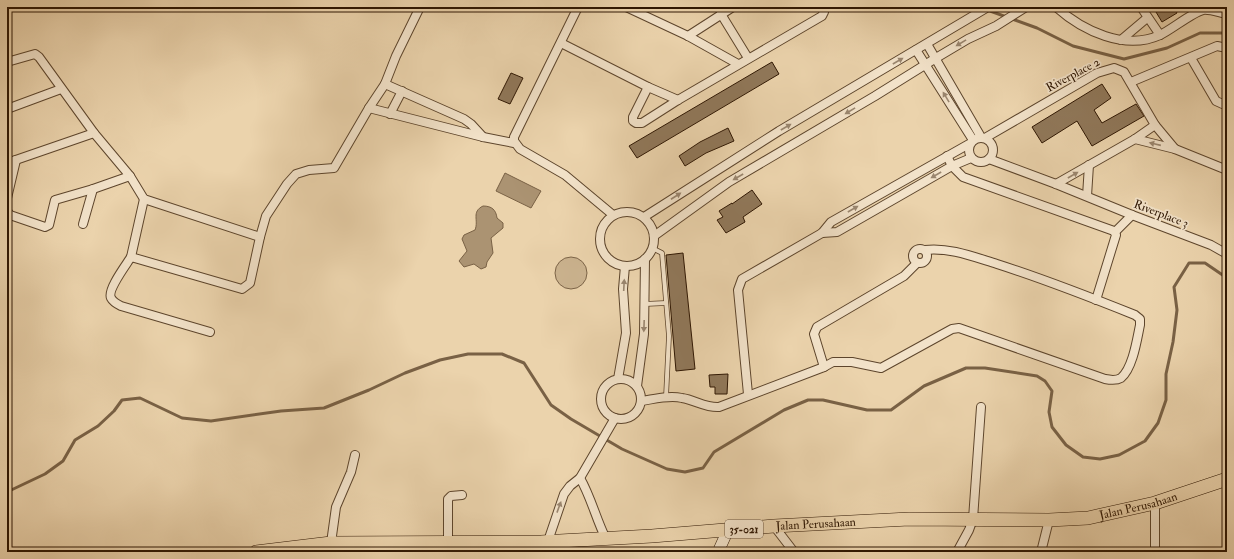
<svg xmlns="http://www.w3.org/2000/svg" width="1234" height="559" font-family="'IM FELL Double Pica',serif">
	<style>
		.green { fill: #cbb38f; stroke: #7c6448 }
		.water { fill: #ab9372; stroke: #796145 }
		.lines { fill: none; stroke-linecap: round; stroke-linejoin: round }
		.stream { stroke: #796145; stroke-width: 3 }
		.building { fill: #90785a; stroke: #2e1602 }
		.lane-casing { stroke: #5d452c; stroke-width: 5.5 }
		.street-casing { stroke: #5d452c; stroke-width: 10 }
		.secondary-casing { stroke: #2e1602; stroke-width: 12 }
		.primary-casing { stroke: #2e1602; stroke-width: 14 }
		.lane { stroke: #f2e2c9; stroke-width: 4 }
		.street { stroke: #f2e2c9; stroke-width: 8 }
		.secondary { stroke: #f2e2c9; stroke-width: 11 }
		.primary { stroke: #ebd3ac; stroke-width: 13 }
		.oneway { fill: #9a866f }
		.labels { text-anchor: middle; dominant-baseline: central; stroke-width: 3.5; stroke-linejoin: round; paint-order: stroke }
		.shield { fill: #f2e2c9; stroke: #69533e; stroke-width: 1 }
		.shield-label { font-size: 11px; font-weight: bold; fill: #2e1602 }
		.street-label { font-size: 12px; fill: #2e1602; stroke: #f2e2c9 }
	</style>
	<rect width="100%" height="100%" fill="#ebd3ac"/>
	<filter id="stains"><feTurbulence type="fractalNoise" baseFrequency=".005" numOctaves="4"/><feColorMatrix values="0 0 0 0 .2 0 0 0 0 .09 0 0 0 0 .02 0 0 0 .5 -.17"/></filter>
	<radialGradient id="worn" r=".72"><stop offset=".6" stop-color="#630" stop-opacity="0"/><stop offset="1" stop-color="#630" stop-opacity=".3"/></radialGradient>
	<circle class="green" cx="571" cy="273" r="16"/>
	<g class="water">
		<path d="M505,173L541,191L531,208L496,191Z"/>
		<path d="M483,206C492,206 496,210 497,218L503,223V228L491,238L493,253L487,262L486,267L481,269L474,264L464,267L459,261L467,251L462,239L464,235L475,230C479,220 471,212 483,206Z"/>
	</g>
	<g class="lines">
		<g class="stream">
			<path d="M979,7L1037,28L1073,46L1124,59L1167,48L1200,33H1227"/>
			<path d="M7,492L45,474L63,461L75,440L98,426L114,411L122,400L140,398L182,418L211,421L281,411L324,408L369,390L405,373L440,360L468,354H502L524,363L551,405L571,419L622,449L667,469L685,472L703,468L714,452L784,410L808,400H823L867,410H891L924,386L966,368H985L1037,376L1045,381L1052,391L1049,412L1052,427L1066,445L1083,457L1100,459L1119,455L1145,441L1158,423L1166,400V374L1173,342L1177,310L1174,287L1189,263H1205L1227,278"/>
		</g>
	</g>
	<g class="building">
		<path d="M1153,7H1174L1177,13L1162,22Z"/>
		<path d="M772,62L779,74L637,158L629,146Z"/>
		<path d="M511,73L523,78L510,104L498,99Z"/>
		<path d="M1102,84L1111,98L1094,110L1102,123L1136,104L1144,116L1092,146L1077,121L1042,143L1032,127Z"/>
		<path d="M728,128L734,141L706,153L685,166L679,156L700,142Z"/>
		<path d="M752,190L762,204L743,217L745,222L726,233L717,220L723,217L719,211L732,203V204Z"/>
		<path d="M683,253L695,369L676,371L666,255Z"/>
		<path d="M728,374L727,394H715V387H710L709,375Z"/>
	</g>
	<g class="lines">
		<g class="lane-casing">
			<g id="lane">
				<path d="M652,248L662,253L669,336L666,397"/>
				<path d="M645,304L666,303"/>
			</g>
		</g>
		<g class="street-casing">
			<g id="street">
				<path d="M420,7L396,56L385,84L464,119L471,124L483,137"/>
				<path d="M578,7L514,137V141L520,149L565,175L613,215"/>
				<path d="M626,7L688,36L738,64"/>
				<path d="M1056,7C1083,31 1125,51 1160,35C1171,30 1193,12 1203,10C1210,9 1220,13 1227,14"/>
				<path d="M1141,7L1160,35"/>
				<path d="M721,14L748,58"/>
				<path d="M688,36L733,7"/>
				<path d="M1121,40L1147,18"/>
				<path d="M561,43L648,87L678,100"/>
				<path d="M927,44L981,137"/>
				<path d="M916,50L973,140"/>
				<path d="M1191,58L1216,101L1227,106"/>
				<path d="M7,62L35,54L39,57L94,133L130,176L144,199L260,237"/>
				<path d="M1131,82L1217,46L1227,48"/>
				<path d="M385,84L369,108L483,137L514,143"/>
				<path d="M648,87L633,117V121L636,123H642L678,100L822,16L824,12L822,7"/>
				<path d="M7,109L61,89"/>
				<path d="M390,114L402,91"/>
				<path d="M1155,125L1175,149"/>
				<circle cx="981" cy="150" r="12"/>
				<path d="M985,138L1097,73L1114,68L1124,72L1155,125L1135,139L1056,184"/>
				<path d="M1135,139L1175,149L1227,170"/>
				<path d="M947,156L952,166L963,177L1114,231L1116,235L1096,300"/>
				<path d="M989,159L1056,184L1132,215L1211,245L1227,254"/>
				<path d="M7,163L94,133"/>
				<path d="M1087,196L1089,165"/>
				<path d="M7,198L16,160"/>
				<path d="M7,211L10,215L45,227L49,225L55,200L93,189L130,176"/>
				<circle cx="627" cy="239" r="27"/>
				<path d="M644,217L779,131L988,7"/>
				<path d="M83,224L93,189"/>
				<path d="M1115,232L1132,215"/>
				<path d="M822,233L837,232L952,166L971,158"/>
				<path d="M654,236L729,182L875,96L936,58L968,39L996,26L1026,7"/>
				<circle cx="920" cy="256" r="7"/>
				<path d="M131,257L144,199"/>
				<path d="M210,332L121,306C117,304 113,302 111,298C107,290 126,265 131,257L242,289L250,283L260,237L266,216L287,184L296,174L309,170L334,168L369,108"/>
				<path d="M824,367L833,362H852L881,368L952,329L959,328L1105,379C1110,380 1116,381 1121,378C1133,368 1137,339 1140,325V319L1135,315C1090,297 1044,279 997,264C974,257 949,247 925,250"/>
				<path d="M618,379L626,333L623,289L625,266"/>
				<circle cx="621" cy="399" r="20"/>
				<path d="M637,386L644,334L645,259"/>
				<path d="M748,394L738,290L742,279L822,233L831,222L969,144"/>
				<path d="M641,401C655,399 669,395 682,398C695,400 706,408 719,407L824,367L814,334L817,327L904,276L917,263"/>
				<path d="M580,478C591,497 596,519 606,539"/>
				<path d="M774,526L794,552"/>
				<path d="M548,541L564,494L570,486L580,478L615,418"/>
				<path d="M331,543L336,507L351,472L355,455"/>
				<path d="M448,543V499L451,496L462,495"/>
				<path d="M347,552L349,542"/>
				<path d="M957,552L969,530L973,519L981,407"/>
				<path d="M1041,552L1049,520"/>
				<path d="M1155,552V503"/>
			</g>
		</g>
		<g class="secondary-casing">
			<path id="secondary" d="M718,552L728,530"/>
		</g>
		<g class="primary-casing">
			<g id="primary">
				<path id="s1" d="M256,552L331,543L541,542L652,536L774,526L909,519L1049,520L1088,518L1155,503L1227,479"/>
			</g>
		</g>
		<use href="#lane" class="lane"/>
		<use href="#street" class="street"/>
		<use href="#secondary" class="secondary"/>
		<use href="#primary" class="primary"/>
	</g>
	<defs><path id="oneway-solid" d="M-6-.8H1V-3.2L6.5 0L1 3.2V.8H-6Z"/></defs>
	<g class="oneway">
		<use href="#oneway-solid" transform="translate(961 43) rotate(149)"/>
		<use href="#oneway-solid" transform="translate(898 61) rotate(-30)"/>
		<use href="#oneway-solid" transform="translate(946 97) rotate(-121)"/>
		<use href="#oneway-solid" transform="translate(850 111) rotate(149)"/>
		<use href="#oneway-solid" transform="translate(786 127) rotate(-30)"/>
		<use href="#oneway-solid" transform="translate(1155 144) rotate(-167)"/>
		<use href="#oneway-solid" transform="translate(936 175) rotate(150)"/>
		<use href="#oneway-solid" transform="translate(1073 175) rotate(-30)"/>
		<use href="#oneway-solid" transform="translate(738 177) rotate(150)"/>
		<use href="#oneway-solid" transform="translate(676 196) rotate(-33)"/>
		<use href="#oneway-solid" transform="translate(853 209) rotate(-30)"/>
		<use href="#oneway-solid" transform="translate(624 285) rotate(-87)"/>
		<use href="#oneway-solid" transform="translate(644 326) rotate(92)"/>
		<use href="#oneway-solid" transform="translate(559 507) rotate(-70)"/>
	</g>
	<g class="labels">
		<rect class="shield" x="725" y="520" width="38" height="18" rx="3"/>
		<g class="shield-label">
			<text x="744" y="529">35-021</text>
		</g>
		<g class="street-label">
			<text transform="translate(1073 75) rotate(-28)">Riverplace 2</text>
			<text transform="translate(1161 214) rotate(21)">Riverplace 3</text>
			<text stroke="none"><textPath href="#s1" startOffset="885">Jalan Perusahaan</textPath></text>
			<text stroke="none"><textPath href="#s1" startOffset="561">Jalan Perusahaan</textPath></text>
		</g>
	</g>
	<rect width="1234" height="559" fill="none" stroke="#ebd3ac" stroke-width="24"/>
	<rect x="8" y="8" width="1218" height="543" fill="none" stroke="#2e1602" stroke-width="2"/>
	<rect x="12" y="12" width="1210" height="535" fill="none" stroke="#2e1602"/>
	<rect width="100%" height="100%" filter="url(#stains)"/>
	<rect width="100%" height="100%" fill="url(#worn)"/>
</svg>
